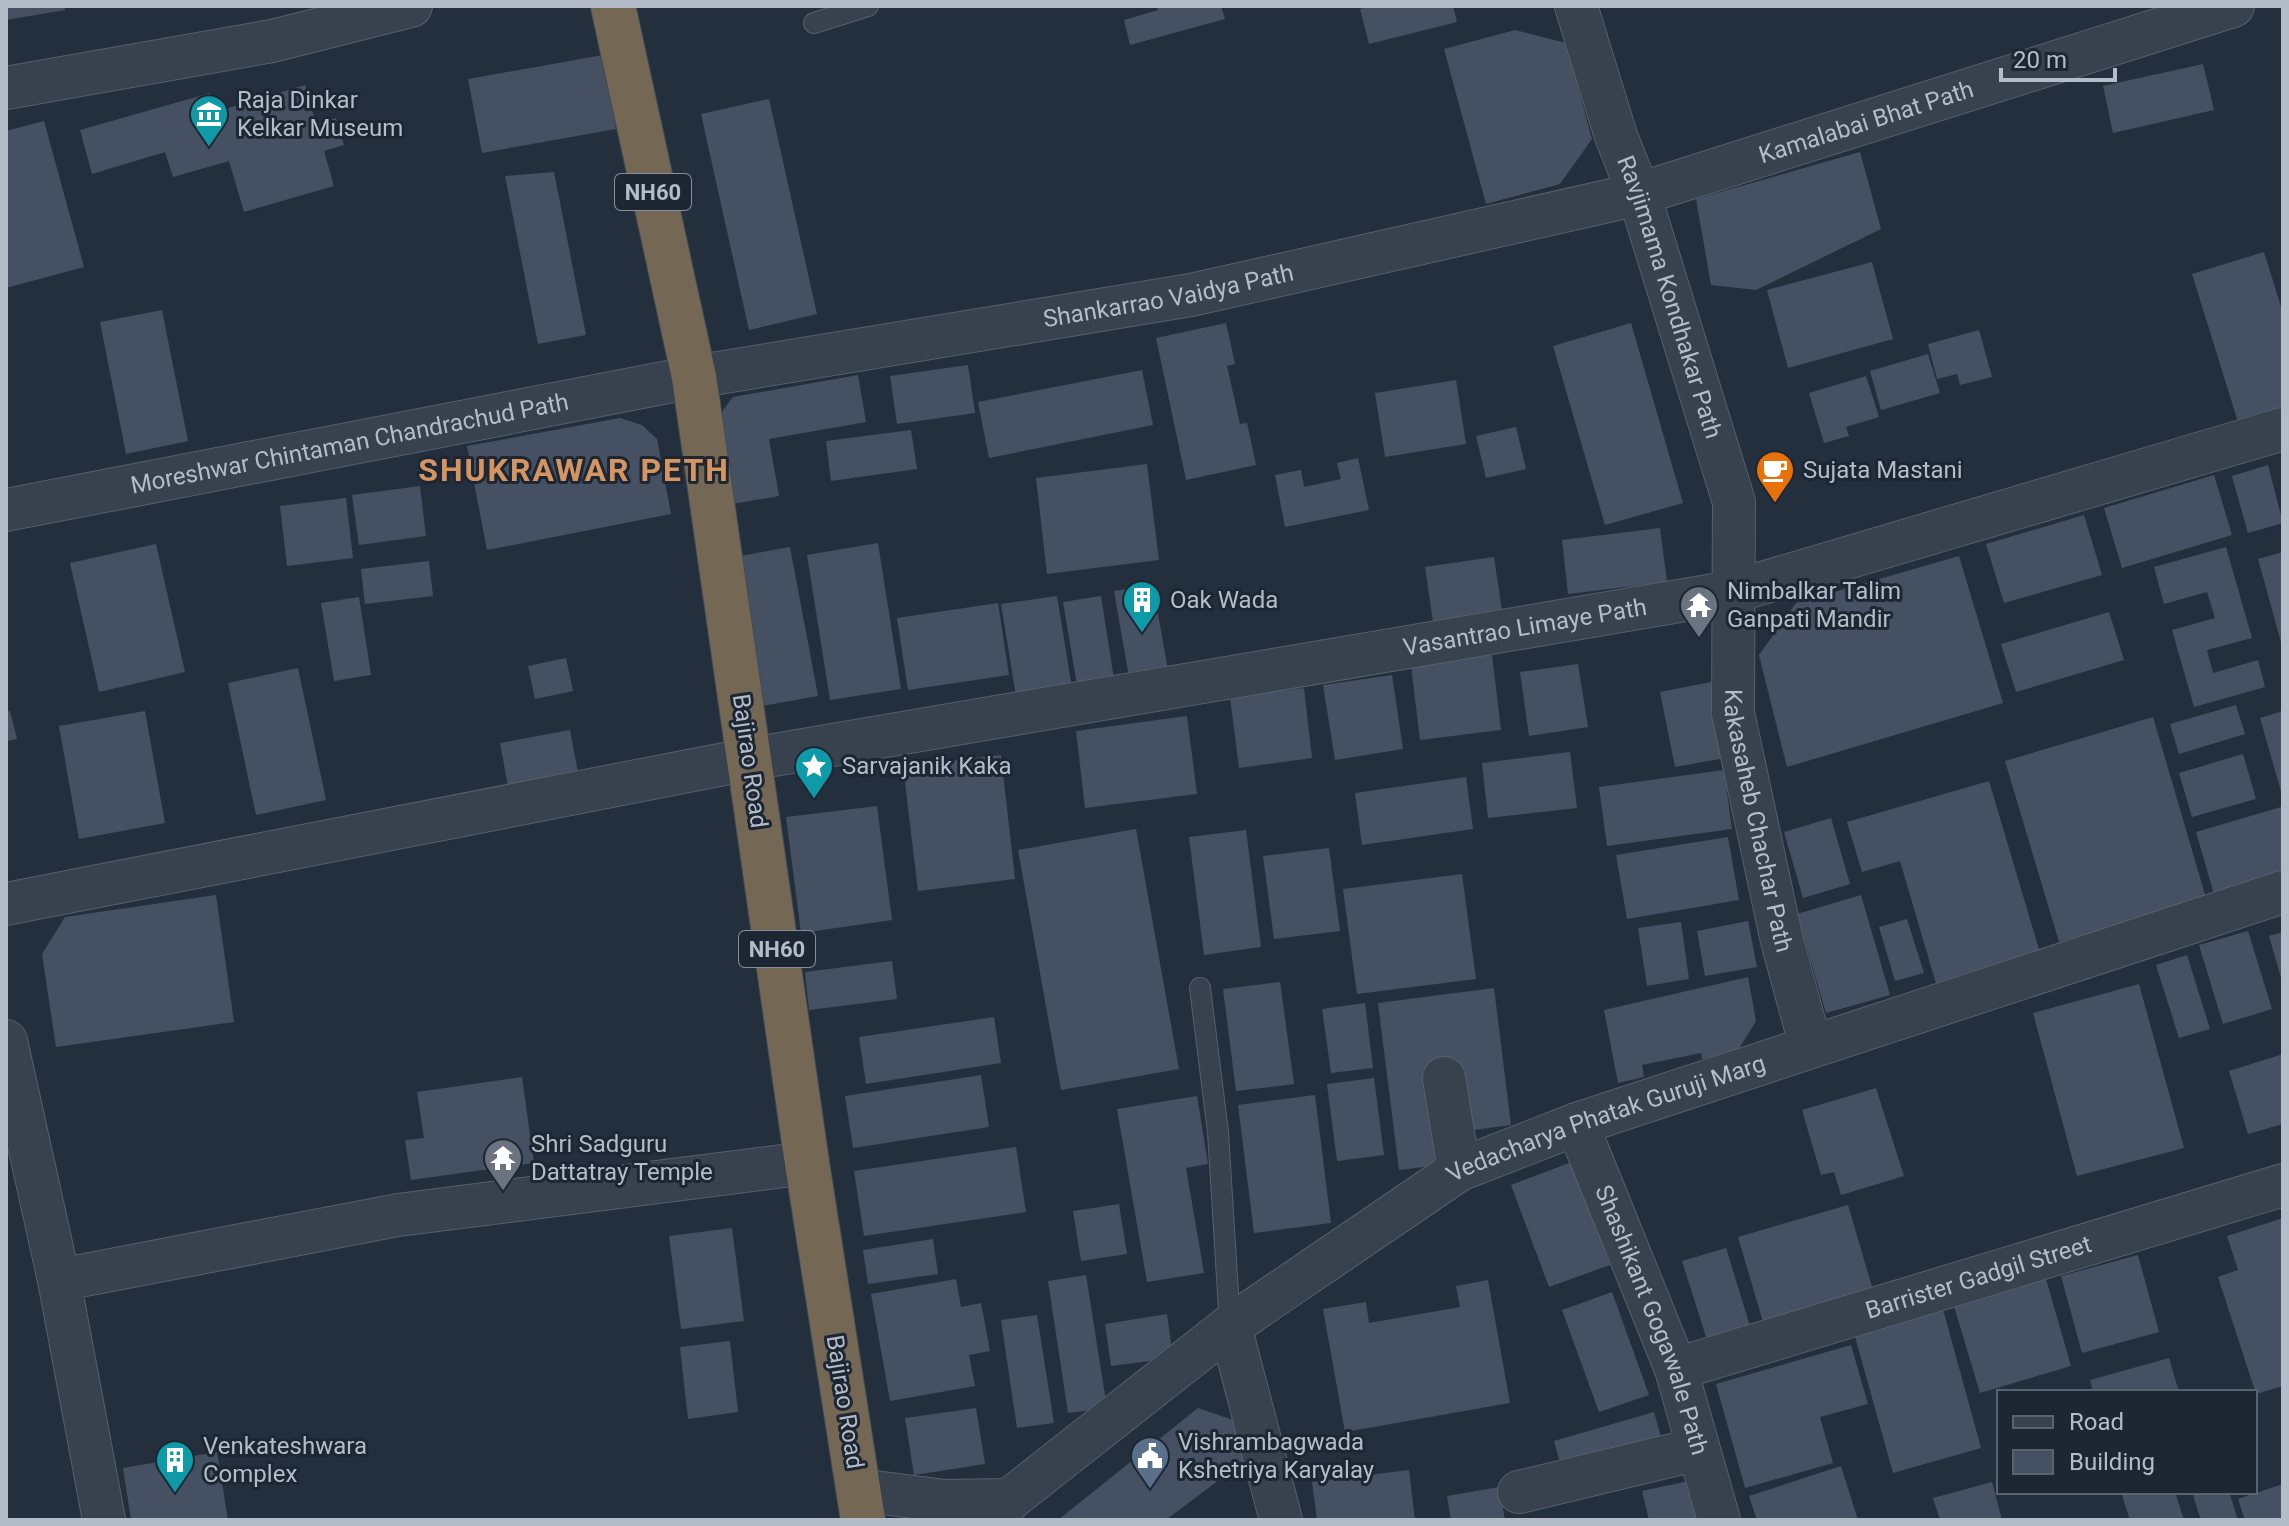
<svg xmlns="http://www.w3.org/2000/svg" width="2289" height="1526" font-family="Roboto,sans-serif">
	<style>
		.building { fill: #455162 }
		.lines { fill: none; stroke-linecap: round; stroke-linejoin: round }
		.lane-casing { stroke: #565f6c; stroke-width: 22 }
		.street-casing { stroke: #565f6c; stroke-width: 44 }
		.highway-casing { stroke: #434c59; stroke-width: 46 }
		.lane { stroke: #38414e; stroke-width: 20 }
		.street { stroke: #38414e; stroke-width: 42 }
		.highway { stroke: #746855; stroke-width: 44 }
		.labels { text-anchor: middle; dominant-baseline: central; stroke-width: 6; stroke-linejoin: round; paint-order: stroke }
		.shield { fill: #1d2633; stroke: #878f9c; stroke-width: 2 }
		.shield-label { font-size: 22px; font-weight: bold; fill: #b4bcc9 }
		.poi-label { font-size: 24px; fill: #b4bcc9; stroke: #1d2633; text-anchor: start }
		.street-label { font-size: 24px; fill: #b4bcc9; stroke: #1d2633 }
		.district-label { font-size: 32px; font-weight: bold; letter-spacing: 2px; fill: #d59563; stroke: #1d2633 }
	</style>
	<rect width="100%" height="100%" fill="#242f3e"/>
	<g class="building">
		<path d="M6,6H64L65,10L6,20Z"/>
		<path d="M1157,6H1221L1225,19L1130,45L1124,20L1158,10Z"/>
		<path d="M1372,6H1453L1457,22L1369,44L1360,9Z"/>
		<path d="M1515,30L1566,43L1592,139L1560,184L1486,204L1444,49Z"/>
		<path d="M603,55L616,129L482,153L468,79Z"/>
		<path d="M2203,64L2214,110L2113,133L2103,86Z"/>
		<path d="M305,85L316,124L336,118L344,145L324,151L334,186L244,212L229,161L173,177L165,152L92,174L80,130L210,93L215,112Z"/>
		<path d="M769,99L817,314L749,330L701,114Z"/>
		<path d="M44,121L84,267L6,288V131Z"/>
		<path d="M1860,152L1881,229L1756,290L1711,285L1696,199Z"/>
		<path d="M554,172L586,335L538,344L505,176Z"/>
		<path d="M2264,252L2283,313V409L2238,422L2192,274Z"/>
		<path d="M1872,262L1893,339L1788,368L1767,290Z"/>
		<path d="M162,310L188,441L126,454L100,322Z"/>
		<path d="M1226,323L1235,364L1227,366L1240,424L1247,423L1256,465L1186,480L1156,338Z"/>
		<path d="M1631,323L1683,503L1605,525L1553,346Z"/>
		<path d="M1979,330L1992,377L1960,385L1957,374L1937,379L1928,344Z"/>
		<path d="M1928,354L1940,393L1881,410L1870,371Z"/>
		<path d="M968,365L975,413L897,424L890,376Z"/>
		<path d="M1142,370L1153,425L989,458L978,402Z"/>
		<path d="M858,375L866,422L769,439L779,496L732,504L718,427L723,410L733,397Z"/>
		<path d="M1866,376L1879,417L1846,427L1849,436L1824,443L1809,393Z"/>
		<path d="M1456,380L1466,444L1385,457L1375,393Z"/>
		<path d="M620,418L642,425L657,439L671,514L487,550L467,446Z"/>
		<path d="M1516,427L1526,469L1486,478L1476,436Z"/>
		<path d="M911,430L917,469L831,481L826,441Z"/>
		<path d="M1358,458L1369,510L1285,527L1275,475L1301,470L1304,487L1341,479L1337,463Z"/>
		<path d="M1147,464L1159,560L1047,574L1036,478Z"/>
		<path d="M2268,465L2283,523L2248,533L2232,476Z"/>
		<path d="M2214,475L2232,535L2122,568L2104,508Z"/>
		<path d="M420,486L426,536L359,545L352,495Z"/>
		<path d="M346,498L353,558L287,566L280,506Z"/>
		<path d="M2084,515L2102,575L2004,603L1986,544Z"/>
		<path d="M1660,528L1667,582L1568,594L1562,540Z"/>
		<path d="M878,543L901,689L830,700L807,555Z"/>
		<path d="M156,544L185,672L99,692L70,563Z"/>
		<path d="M790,547L818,696L757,707L729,558Z"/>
		<path d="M2226,547L2252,638L2207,650L2213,673L2258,660L2265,687L2194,707L2172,630L2215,618L2207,592L2164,604L2154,567Z"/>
		<path d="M2283,552V646H2282L2258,559Z"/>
		<path d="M1959,556L2003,703L1787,767L1759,655L1796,603Z"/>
		<path d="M1494,557L1502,611L1433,622L1425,567Z"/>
		<path d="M429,561L433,596L365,604L361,569Z"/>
		<path d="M1153,585L1169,676L1130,683L1114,591Z"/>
		<path d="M1057,596L1072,688L1016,696L1001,604Z"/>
		<path d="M1101,596L1114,679L1077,685L1063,602Z"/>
		<path d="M359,597L371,675L334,681L321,603Z"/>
		<path d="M998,603L1009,675L908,690L897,618Z"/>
		<path d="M2109,612L2124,660L2016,692L2001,644Z"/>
		<path d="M1492,655L1501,730L1420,740L1411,666Z"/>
		<path d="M566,658L573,691L535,699L528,666Z"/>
		<path d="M1578,664L1588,727L1529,736L1520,672Z"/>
		<path d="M298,668L326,800L256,815L228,683Z"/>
		<path d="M1392,675L1403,749L1335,760L1323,685Z"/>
		<path d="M1711,682L1725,758L1675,767L1660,692Z"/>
		<path d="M1304,688L1312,758L1239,768L1230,697Z"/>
		<path d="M2236,705L2245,734L2179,754L2170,724Z"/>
		<path d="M10,711L17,739L6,741V712Z"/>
		<path d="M145,711L165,823L79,839L59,726Z"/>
		<path d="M2283,711V795H2282L2260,718Z"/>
		<path d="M1187,716L1197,794L1085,808L1076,731Z"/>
		<path d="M2153,717L2206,898L2059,942L2005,761Z"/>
		<path d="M570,730L579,778L509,792L500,743Z"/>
		<path d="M1570,752L1577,808L1488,818L1482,763Z"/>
		<path d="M2243,754L2256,799L2192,817L2179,773Z"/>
		<path d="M1001,755L1015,879L918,891L903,766Z"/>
		<path d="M1724,770L1732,829L1607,846L1599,787Z"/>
		<path d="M1466,777L1473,829L1362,845L1355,793Z"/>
		<path d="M1989,781L2041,956L1937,987L1900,861L1862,872L1847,822Z"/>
		<path d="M877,806L892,920L801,933L786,817Z"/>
		<path d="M2281,807L2283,874L2214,894L2196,832Z"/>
		<path d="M1831,818L1850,884L1803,898L1784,832Z"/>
		<path d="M1136,829L1179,1069L1061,1090L1018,850Z"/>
		<path d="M1246,830L1261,947L1204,955L1189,837Z"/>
		<path d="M1728,837L1739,900L1627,919L1616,855Z"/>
		<path d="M1329,848L1340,931L1274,939L1263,856Z"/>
		<path d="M1462,874L1476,979L1357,994L1343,889Z"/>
		<path d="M216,895L234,1022L56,1047L42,954L65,917Z"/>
		<path d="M1861,895L1890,995L1826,1013L1797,914Z"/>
		<path d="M1907,919L1924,973L1895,981L1879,927Z"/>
		<path d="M1748,921L1757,967L1705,976L1697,931Z"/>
		<path d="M1681,922L1689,979L1647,986L1638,928Z"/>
		<path d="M2248,931L2272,1009L2223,1024L2199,945Z"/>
		<path d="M2283,932V981H2282L2269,936Z"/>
		<path d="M2187,955L2210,1029L2179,1038L2156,965Z"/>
		<path d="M892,961L897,999L809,1010L805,972Z"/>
		<path d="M1748,977L1756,1021L1737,1052L1702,1059L1701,1053L1642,1065L1644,1077L1618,1083L1604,1010Z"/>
		<path d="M1280,982L1294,1084L1236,1091L1223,989Z"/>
		<path d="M2139,984L2184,1148L2077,1176L2033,1013Z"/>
		<path d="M1494,988L1511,1125L1466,1131L1457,1060L1427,1063L1440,1165L1399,1170L1378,1003Z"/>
		<path d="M1365,1003L1373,1068L1331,1073L1322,1009Z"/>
		<path d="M994,1017L1001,1063L866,1084L859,1037Z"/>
		<path d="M2283,1054V1124L2248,1134L2229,1071Z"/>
		<path d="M981,1075L989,1127L853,1148L845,1096Z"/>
		<path d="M522,1077L534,1163L411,1180L405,1140L424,1138L417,1092Z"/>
		<path d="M1374,1078L1384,1155L1337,1161L1327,1084Z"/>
		<path d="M1876,1088L1904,1176L1841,1195L1834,1172L1821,1175L1802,1110Z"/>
		<path d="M1315,1095L1331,1223L1254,1233L1238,1105Z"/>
		<path d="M1197,1096L1208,1164L1186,1168L1204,1273L1147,1282L1117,1109Z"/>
		<path d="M1016,1147L1026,1212L864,1236L854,1171Z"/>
		<path d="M1572,1162L1610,1265L1549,1287L1511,1185Z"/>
		<path d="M1119,1204L1127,1254L1081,1261L1073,1211Z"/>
		<path d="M1848,1205L1873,1290L1763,1322L1738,1237Z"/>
		<path d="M2283,1218V1386L2256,1394L2218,1277L2238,1270L2227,1236Z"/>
		<path d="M732,1228L744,1321L681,1329L669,1236Z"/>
		<path d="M933,1239L938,1274L868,1284L863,1250Z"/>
		<path d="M1726,1248L1751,1329L1708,1343L1682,1261Z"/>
		<path d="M2138,1255L2159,1332L2082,1353L2061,1276Z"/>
		<path d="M1086,1275L1107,1408L1068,1413L1048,1281Z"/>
		<path d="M956,1279L961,1307L981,1303L990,1351L969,1355L975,1386L890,1401L871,1294Z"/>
		<path d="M2046,1279L2071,1366L1980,1393L1954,1306Z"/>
		<path d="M1488,1280L1510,1403L1345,1432L1323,1309L1366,1302L1369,1323L1460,1307L1456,1286Z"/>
		<path d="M1612,1292L1649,1395L1599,1412L1562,1310Z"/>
		<path d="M1943,1309L1981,1448L1893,1473L1854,1333Z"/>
		<path d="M1167,1314L1173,1358L1111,1366L1105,1324Z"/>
		<path d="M1037,1315L1054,1423L1017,1428L1001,1320Z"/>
		<path d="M730,1341L738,1412L688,1419L680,1347Z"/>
		<path d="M1851,1345L1868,1404L1820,1417L1833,1463L1745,1488L1716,1384Z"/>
		<path d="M2169,1358L2179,1392H2093L2090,1380Z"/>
		<path d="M976,1408L985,1464L914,1475L905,1418Z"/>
		<path d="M1198,1408L1236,1421L1244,1461L1166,1520H1058Z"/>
		<path d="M1654,1412L1664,1448L1564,1477L1554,1441Z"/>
		<path d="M217,1452L228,1520H131L123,1468Z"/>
		<path d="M1841,1466L1858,1520H1757L1749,1496Z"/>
		<path d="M1409,1470L1415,1520H1317L1312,1482Z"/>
		<path d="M1689,1481L1697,1520H1649L1642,1491Z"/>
		<path d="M1992,1482L2002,1520H1940L1933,1498Z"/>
		<path d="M2283,1484V1520H2245L2238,1499Z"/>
		<path d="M1499,1487L1505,1520H1451L1447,1496Z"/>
		<path d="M2121,1492H2175L2184,1520H2130Z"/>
		<path d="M2192,1492H2229L2238,1520H2201Z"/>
	</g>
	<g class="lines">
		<g class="lane-casing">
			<g id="lane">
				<path d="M814,23L868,6"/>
				<path d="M1200,988L1218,1132L1230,1326"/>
			</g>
		</g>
		<g class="street-casing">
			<g id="street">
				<path id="s1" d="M1576,6L1616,136L1639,194L1734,502L1733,713L1782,941L1811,1047"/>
				<path d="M6,88L272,41L411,6"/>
				<path id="s2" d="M6,510L694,377L1191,295L1639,194L2233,6"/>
				<path id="s3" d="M6,904L750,759L1732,592L2283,429"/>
				<path d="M6,1041L59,1280L104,1520"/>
				<path d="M1444,1078L1459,1170"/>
				<path id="s4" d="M1577,1124L1676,1369L1719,1520"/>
				<path d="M59,1280L398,1215L807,1163"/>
				<path d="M1230,1326L1281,1520"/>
				<path id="s5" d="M1676,1369L2283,1185"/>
				<path d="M859,1490L945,1501L1009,1500"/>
				<path d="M1519,1492L1698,1449"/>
				<path id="s6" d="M993,1520L1009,1500L1230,1326L1459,1170L1577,1124L2283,892"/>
			</g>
		</g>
		<g class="highway-casing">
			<path id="highway" d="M613,6L694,377L807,1163L863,1520"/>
		</g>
		<use href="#lane" class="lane"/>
		<use href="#street" class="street"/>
		<use href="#highway" class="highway"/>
	</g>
	<defs>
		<g id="museum-pin" transform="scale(2)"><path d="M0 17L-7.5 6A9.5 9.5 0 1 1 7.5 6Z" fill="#0f9aa8" stroke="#1d2633"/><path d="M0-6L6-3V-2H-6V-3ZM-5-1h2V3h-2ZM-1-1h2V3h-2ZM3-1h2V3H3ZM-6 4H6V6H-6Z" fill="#fff"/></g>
		<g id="cafe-pin" transform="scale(2)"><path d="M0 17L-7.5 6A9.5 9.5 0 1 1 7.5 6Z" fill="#e8710a" stroke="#1d2633"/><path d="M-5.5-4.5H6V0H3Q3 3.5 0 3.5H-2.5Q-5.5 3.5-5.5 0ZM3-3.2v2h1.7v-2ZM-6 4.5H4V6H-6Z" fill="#fff"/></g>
		<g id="building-pin" transform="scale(2)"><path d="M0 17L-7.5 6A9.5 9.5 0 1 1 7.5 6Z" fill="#0f9aa8" stroke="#1d2633"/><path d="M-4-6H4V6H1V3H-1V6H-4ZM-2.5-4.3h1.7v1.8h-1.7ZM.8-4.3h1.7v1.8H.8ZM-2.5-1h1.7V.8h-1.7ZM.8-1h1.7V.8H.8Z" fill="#fff"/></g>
		<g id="temple-pin" transform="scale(2)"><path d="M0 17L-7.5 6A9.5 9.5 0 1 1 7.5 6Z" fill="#6b7280" stroke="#1d2633"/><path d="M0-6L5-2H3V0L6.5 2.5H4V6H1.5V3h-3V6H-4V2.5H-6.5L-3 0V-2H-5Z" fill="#fff"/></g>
		<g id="sight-pin" transform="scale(2)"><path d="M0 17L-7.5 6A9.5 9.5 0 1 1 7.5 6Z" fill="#0f9aa8" stroke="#1d2633"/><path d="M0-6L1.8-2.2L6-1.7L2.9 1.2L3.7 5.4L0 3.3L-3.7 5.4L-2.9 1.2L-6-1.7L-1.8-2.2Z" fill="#fff"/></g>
		<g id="civic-pin" transform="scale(2)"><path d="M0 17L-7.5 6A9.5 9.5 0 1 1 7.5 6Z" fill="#5c6f8a" stroke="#1d2633"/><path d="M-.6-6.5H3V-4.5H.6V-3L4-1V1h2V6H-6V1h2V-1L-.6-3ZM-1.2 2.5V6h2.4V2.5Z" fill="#fff"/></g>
	</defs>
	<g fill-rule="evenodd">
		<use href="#museum-pin" x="209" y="114"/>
		<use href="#cafe-pin" x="1775" y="470"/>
		<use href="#building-pin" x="1142" y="600"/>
		<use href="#temple-pin" x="1699" y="605"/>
		<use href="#sight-pin" x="814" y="766"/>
		<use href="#temple-pin" x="503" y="1158"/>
		<use href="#civic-pin" x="1150" y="1456"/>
		<use href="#building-pin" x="175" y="1460"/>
	</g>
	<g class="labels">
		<g class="shield">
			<rect x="615" y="174" width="76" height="36" rx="6"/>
			<rect x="739" y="931" width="76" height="36" rx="6"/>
		</g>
		<g class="shield-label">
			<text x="653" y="192">NH60</text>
			<text x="777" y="949">NH60</text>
		</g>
		<g class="poi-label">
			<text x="237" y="100">Raja Dinkar<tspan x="237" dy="28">Kelkar Museum</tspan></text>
			<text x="1803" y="470">Sujata Mastani</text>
			<text x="1727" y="591">Nimbalkar Talim<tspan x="1727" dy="28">Ganpati Mandir</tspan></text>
			<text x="1170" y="600">Oak Wada</text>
			<text x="842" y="766">Sarvajanik Kaka</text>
			<text x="531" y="1144">Shri Sadguru<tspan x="531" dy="28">Dattatray Temple</tspan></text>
			<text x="1178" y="1442">Vishrambagwada<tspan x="1178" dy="28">Kshetriya Karyalay</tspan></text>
			<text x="203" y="1446">Venkateshwara<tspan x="203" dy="28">Complex</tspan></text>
		</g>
		<g class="street-label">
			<text stroke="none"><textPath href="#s2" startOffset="1902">Kamalabai Bhat Path</textPath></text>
			<text stroke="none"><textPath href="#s2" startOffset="1182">Shankarrao Vaidya Path</textPath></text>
			<text stroke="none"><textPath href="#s1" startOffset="306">Ravjimama Kondhakar Path</textPath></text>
			<text stroke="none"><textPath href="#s2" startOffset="350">Moreshwar Chintaman Chandrachud Path</textPath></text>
			<text stroke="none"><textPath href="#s3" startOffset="1544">Vasantrao Limaye Path</textPath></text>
			<text transform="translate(750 761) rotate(82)">Bajirao Road</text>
			<text stroke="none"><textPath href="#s1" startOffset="842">Kakasaheb Chachar Path</textPath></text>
			<text stroke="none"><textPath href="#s6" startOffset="740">Vedacharya Phatak Guruji Marg</textPath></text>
			<text stroke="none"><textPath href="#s5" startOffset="316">Barrister Gadgil Street</textPath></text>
			<text stroke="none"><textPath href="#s4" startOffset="210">Shashikant Gogawale Path</textPath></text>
			<text transform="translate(845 1402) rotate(81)">Bajirao Road</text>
		</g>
		<g class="district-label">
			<text x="574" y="470">SHUKRAWAR PETH</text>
		</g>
	</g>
	<rect width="2289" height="1526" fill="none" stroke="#b4bcc9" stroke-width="16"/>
	<rect x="1997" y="1390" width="260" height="104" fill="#1d2633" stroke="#59626f" stroke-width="2"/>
	<rect x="2013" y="1416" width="40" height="12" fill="#38414e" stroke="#59626f" stroke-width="2"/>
	<text x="2069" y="1430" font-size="24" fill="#b4bcc9">Road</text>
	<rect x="2013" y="1450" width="40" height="24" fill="#455162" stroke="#59626f" stroke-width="2"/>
	<text x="2069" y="1470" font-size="24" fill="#b4bcc9">Building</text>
	<path d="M2001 68v12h114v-12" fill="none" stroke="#b4bcc9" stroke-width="4"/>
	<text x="2013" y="68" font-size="24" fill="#b4bcc9" stroke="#1d2633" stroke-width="6" paint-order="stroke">20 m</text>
</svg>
